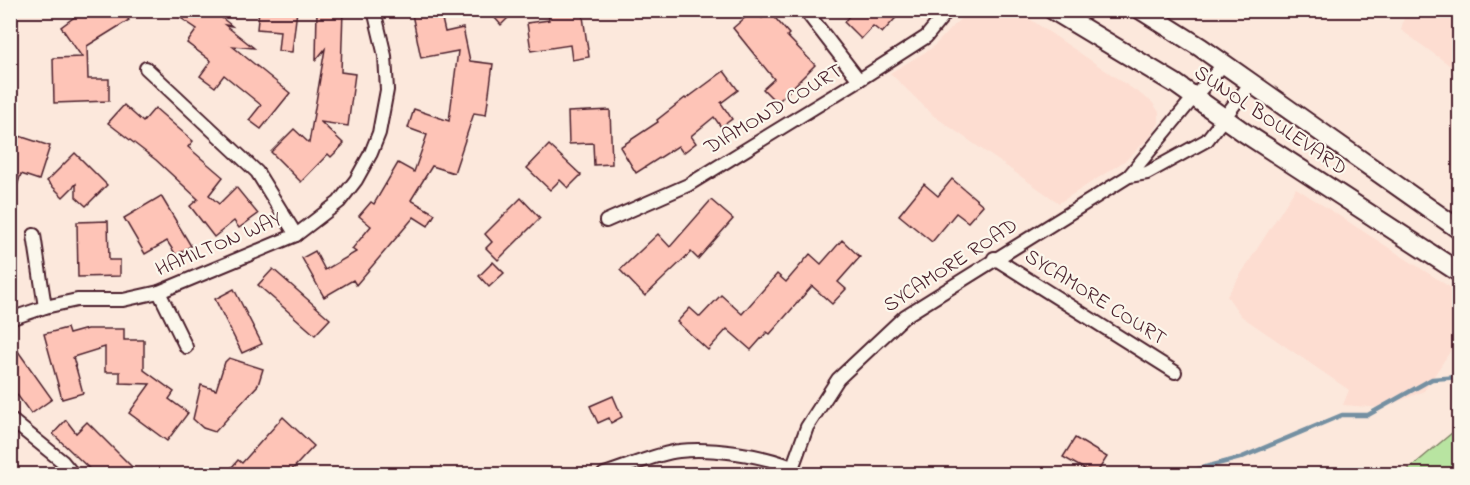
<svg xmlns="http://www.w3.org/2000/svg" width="1470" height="485" font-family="'Indie Flower',sans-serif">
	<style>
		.built { fill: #fdddd1 }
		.green { fill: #b8e4a1; stroke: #818266; stroke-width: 1.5 }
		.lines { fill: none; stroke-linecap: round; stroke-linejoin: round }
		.stream { stroke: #7590a2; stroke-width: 4.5 }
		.building { fill: #fec4b7; stroke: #4a1f2b; stroke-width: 1.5 }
		.minor-casing { stroke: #4a1f2b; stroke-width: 16 }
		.secondary-casing { stroke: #4a1f2b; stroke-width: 22 }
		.minor { stroke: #fbf7ec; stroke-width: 12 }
		.secondary { stroke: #fbf7ec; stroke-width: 18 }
		.labels { text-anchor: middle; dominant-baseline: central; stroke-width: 4.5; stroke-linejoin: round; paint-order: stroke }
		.street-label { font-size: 21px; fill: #4a1f2b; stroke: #fbf7ec }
	</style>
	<rect width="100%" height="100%" fill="#fce8dc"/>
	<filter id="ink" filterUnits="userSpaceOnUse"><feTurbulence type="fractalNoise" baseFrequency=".0167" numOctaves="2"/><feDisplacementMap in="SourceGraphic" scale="12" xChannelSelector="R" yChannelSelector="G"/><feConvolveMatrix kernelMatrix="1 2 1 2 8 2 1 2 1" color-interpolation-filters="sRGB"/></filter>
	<g filter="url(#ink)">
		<g class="built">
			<path d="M1406,10L1459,11V72L1401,30Z"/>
			<path d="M968,11H1018L1152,102L1159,112V123L1151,136L1126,160L1059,203L934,116L890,73L932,48Z"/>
			<path d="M1296,188L1459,293V338L1424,391L1382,408L1343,405L1349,390L1241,316L1227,296Z"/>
		</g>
		<path class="green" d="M1459,427V474H1403Z"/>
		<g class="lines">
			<path class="stream" d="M1179,474L1240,458L1342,415H1368L1432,379L1460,377"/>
		</g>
		<g class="building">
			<path d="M84,10H122L129,20L87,46L88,79H109V101L54,103L53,58L82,57L61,27Z"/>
			<path d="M169,10H212L232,26L225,25L254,48L232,46L290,93L261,129L249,120L261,105L224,75L215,87L200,76L211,61L187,43L197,29Z"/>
			<path d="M259,10H297L292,52L278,51L280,31L257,29Z"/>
			<path d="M317,10H343L341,72L355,74L348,126L321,122L344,144L331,157L328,154L301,182L271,152L294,129L309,143L325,49L316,60Z"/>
			<path d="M428,10H440L445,32L463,28L470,61L493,64L486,115L474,113L454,173L432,166L411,200L435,214L428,226L414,217L356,285L353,280L324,297L302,258L315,251L325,270L356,252L352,249L371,226L359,216L371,202L374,204L398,163L414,172L427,135L408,128L414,109L449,121L458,51L421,58L412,14Z"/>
			<path d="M488,10H516L501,25Z"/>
			<path d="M564,10H582L589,57L572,60L570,45L531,51L527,23L549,20L548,13Z"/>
			<path d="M754,10L762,18L770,12L789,34L787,36L815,65L777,103L763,89L774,79L733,28Z"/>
			<path d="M854,10H903L882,33L873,26L861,39L844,22Z"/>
			<path d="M724,71L738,90L721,103L732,119L721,127L714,117L691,136L696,143L683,153L678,146L636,173L620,147L658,122L657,120L685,98L686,99Z"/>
			<path d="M124,105L143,122L155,108L193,141L188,147L223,177L209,195L219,204L236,187L258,214L239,228L234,221L214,237L190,206L198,199L156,160L108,123Z"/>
			<path d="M610,110L612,164L594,165L593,143L569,144L568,112Z"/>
			<path d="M10,133L50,146L39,180L21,174L13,198H10Z"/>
			<path d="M549,145L581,175L568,188L560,180L550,190L527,168Z"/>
			<path d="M75,153L107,185L86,206L76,197V184L63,197L47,181Z"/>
			<path d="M952,179L983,205L968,222L956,213L932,242L899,215L924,184L938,196Z"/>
			<path d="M161,196L191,246L176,255L167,241L145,254L124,218Z"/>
			<path d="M521,198L540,218L498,260L486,248L492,242L485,234Z"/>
			<path d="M711,200L733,219L698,259L691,252L645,296L620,270L658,234L670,247Z"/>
			<path d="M108,221L109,260H120V276L78,277L77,222Z"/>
			<path d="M842,240L860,257L838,282L846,289L832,304L812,286L770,334L767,332L751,350L727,329L708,350L677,322L690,308L700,317L721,295L742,314L777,274L786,282L810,254L821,264Z"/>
			<path d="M493,262L504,273L489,287L479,276Z"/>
			<path d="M273,269L330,319L315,335L258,285Z"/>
			<path d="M234,289L262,344L242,353L215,299Z"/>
			<path d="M67,328L69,334L87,329H124V340H144V370L174,392L169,399L188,413L167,441L129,413L150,384L120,383V372H105V347L73,357L83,393L62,399L44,334Z"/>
			<path d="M10,340L52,399L31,414L10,385Z"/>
			<path d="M229,358L263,369L258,385L215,432L203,428L193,419L201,385L216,390L225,362Z"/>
			<path d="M613,396L622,417L611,423L609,418L598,423L590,406Z"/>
			<path d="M283,417L314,446L288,474H226L238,460L242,463Z"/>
			<path d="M66,420L76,433L87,422L139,474H95L53,434Z"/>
			<path d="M1075,438L1107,457L1096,474H1093L1063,457Z"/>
		</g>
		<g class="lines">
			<g class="minor-casing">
				<g id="minor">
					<path d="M805,10L859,80"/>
					<path d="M146,68L257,172L296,235"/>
					<path d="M1129,176L1147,173L1207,140L1251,83"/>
					<path d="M606,221L688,185L859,80L926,37L948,10"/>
					<path d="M34,235L45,307"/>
					<path d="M994,258L1175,372"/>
					<path d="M159,292L186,347"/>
					<path d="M10,319L45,307L77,300H123L159,292L296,235L339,202L356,180L371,153L379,133L387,90L385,56L374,10"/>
					<path d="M10,419L63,462L73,474"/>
					<path d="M604,474C625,468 658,453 679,451C711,447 762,455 792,467"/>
					<path d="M790,474L807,427L838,379L905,316L1129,176L1194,97L1224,64"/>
				</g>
			</g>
			<g class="secondary-casing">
				<g id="secondary">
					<path d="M1053,10L1176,84L1245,133L1460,273"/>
					<path d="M1141,10L1200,47L1460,230"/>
				</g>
			</g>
			<use href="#minor" class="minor"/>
			<use href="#secondary" class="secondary"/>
		</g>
	</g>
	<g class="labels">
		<g class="street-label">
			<text transform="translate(774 110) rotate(-31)">DIAMOND COURT</text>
			<text transform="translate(1270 121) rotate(34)">SUNOL BOULEVARD</text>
			<text transform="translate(219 245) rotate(-23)">HAMILTON WAY</text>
			<text transform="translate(951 266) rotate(-33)">SYCAMORE ROAD</text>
			<text transform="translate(1095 298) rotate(32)">SYCAMORE COURT</text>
		</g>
	</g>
	<rect width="1470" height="485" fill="none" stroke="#fbf7ec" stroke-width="36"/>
	<rect x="18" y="18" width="1434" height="449" fill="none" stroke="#4a1f2b" stroke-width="2" filter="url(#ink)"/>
</svg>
